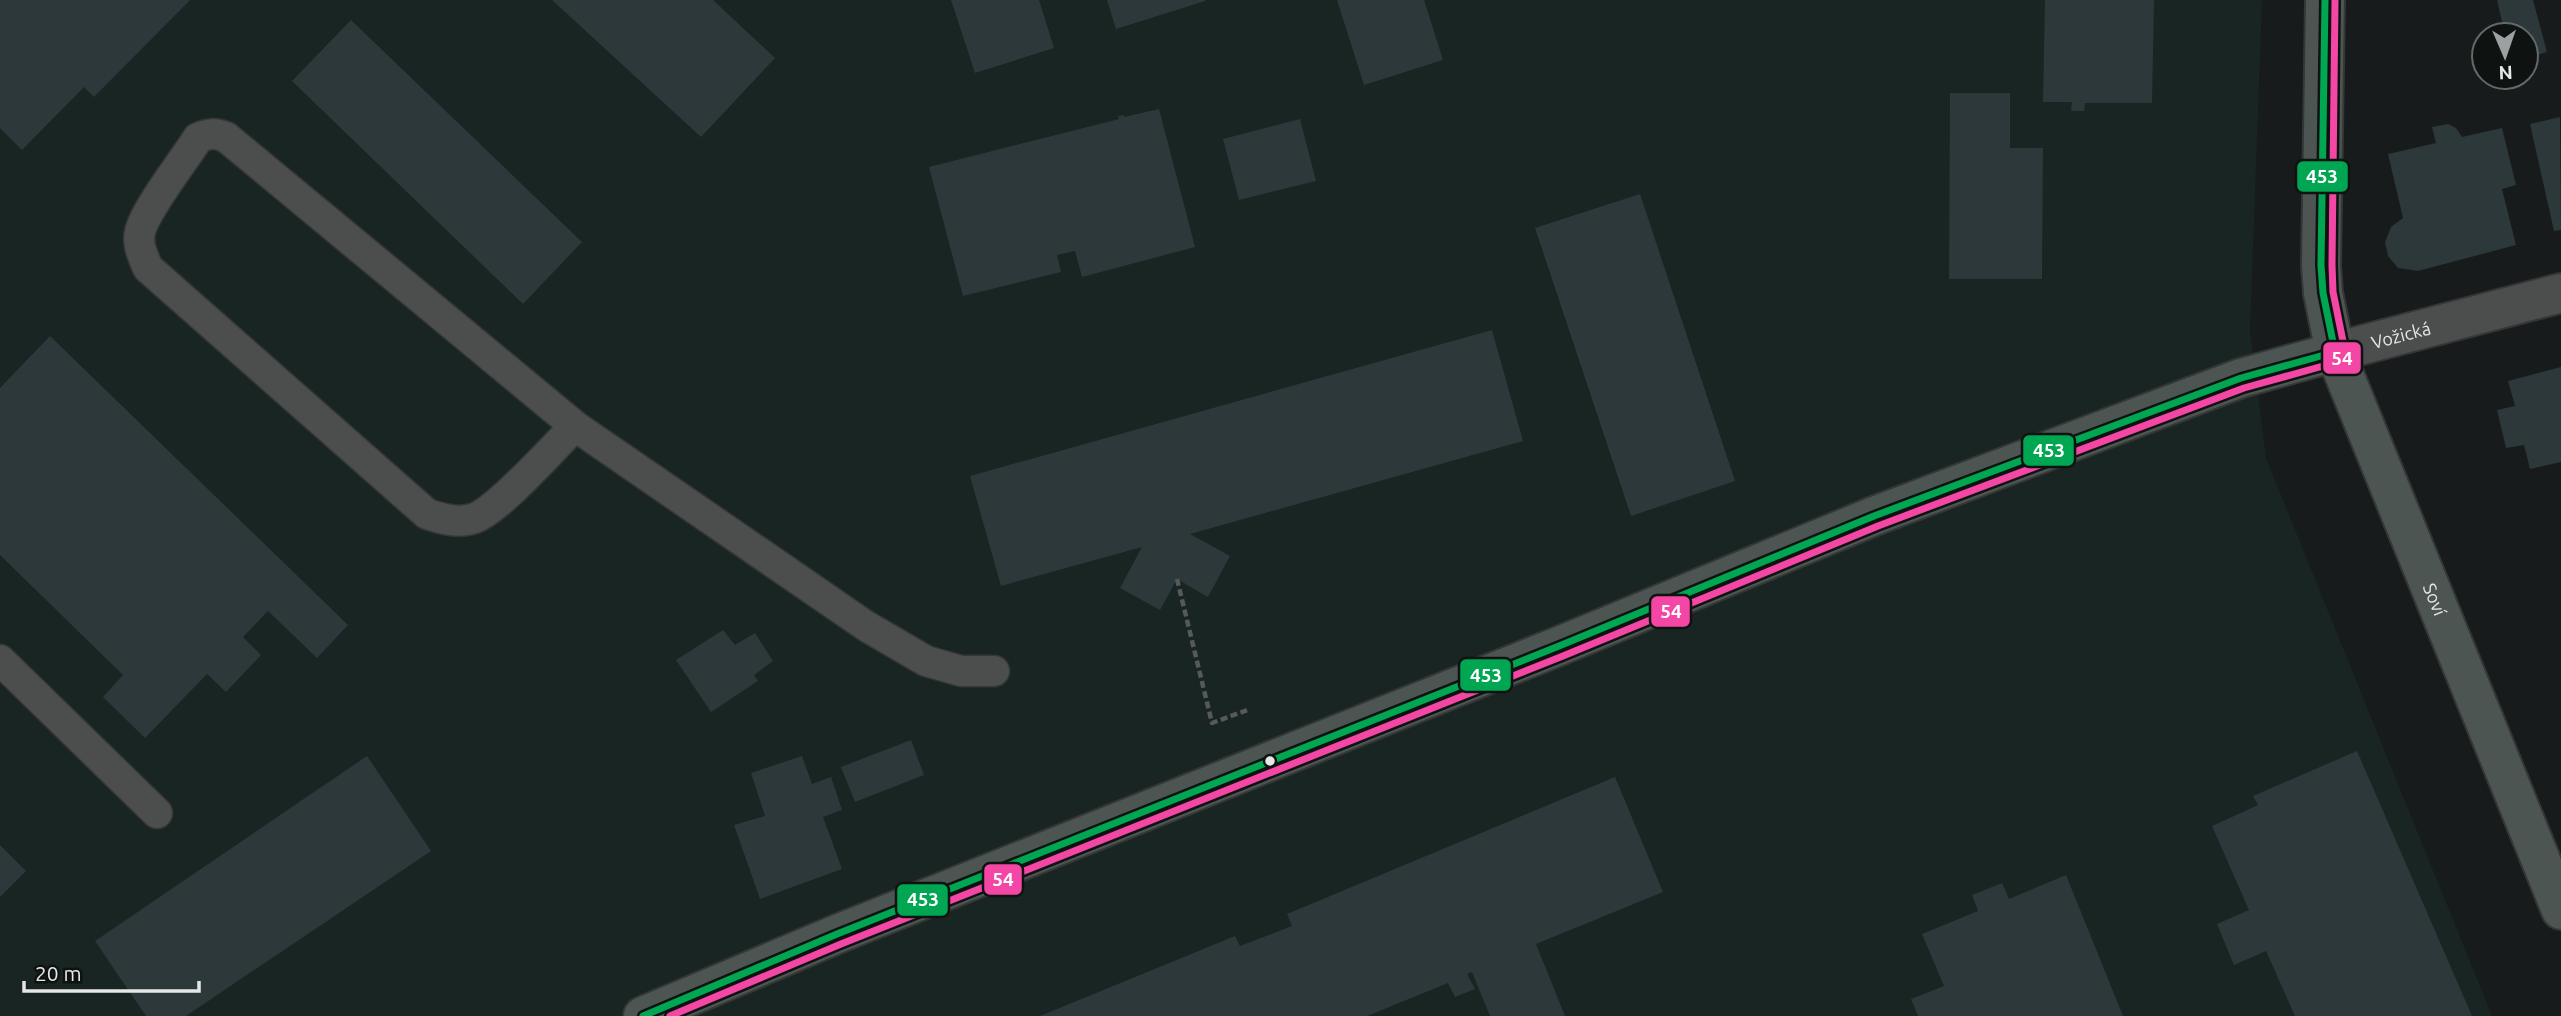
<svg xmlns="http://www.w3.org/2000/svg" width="2561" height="1016" font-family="Ubuntu,sans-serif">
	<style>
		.built { fill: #192523 }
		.building { fill: #2c383a }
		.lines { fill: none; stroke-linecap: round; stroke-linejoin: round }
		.service-casing { stroke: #353636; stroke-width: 33 }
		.minor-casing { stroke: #353636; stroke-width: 42 }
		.secondary-casing { stroke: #353636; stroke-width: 42 }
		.path { stroke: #575858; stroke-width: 4.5; stroke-dasharray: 7 3.5; stroke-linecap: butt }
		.service { stroke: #4c4e4e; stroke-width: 30 }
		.minor { stroke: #4c4e4e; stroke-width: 38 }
		.secondary { stroke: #4c5552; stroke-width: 38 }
		.bus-1-casing { stroke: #0e1312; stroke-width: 12 }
		.bus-2-casing { stroke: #0e1312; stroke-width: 12 }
		.bus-1 { stroke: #00a651; stroke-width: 7 }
		.bus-2 { stroke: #f346a5; stroke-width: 7 }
		.bus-dot { fill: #e5e8e7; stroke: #0e1312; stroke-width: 2.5 }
		.labels { text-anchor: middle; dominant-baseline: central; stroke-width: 5; stroke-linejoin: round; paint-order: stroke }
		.street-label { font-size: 18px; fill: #e5e8e7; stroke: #0e1312 }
		.line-badge { stroke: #0e1312; stroke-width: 2.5 }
		.badge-label { font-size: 19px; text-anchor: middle; font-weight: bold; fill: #fff }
	</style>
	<rect width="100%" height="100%" fill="#181b1b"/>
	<path class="built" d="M0,0H2262L2250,331L2266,458L2492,1016H0Z"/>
	<g class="building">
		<path d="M0,0H190L94,97L84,87L22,150L0,128Z"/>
		<path d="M552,0H713L775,58L701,137Z"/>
		<path d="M951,0H1039L1054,48L975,73Z"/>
		<path d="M1107,0H1205V1L1116,29Z"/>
		<path d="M1337,0H1424L1443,60L1364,85Z"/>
		<path d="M2045,0H2154L2152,103H2085L2084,111H2071L2072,102H2043Z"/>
		<path d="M2497,0H2533L2547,52L2526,58V35H2505Z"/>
		<path d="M351,20L582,242L523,304L292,81Z"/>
		<path d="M1950,93H2010V148H2043L2042,279H1949Z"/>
		<path d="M1159,109L1195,247L1082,277L1075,251L1057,255L1061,272L963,296L929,167L1119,119L1118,116L1124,115V117Z"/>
		<path d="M2560,117L2561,230L2554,231L2530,124Z"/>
		<path d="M1300,119L1316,181L1239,200L1223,139Z"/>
		<path d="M2448,124L2456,128L2462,137L2502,128L2516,185L2502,189L2516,245L2418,271L2398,268L2388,256L2385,242L2391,227L2403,218L2388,154L2436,143L2432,127Z"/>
		<path d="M1640,194L1735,481L1631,516L1535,228Z"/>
		<path d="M1492,330L1523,441L1190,534L1230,556L1208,597L1177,579L1160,610L1120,588L1142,547L1001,586L970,476Z"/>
		<path d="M50,336L348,625L317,658L268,611L243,637L261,655L226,692L207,674L145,738L103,697L123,675L0,555V388Z"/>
		<path d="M2561,367V462L2530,469L2524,445L2506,448L2497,410L2515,406L2508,381Z"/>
		<path d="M723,630L735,645L755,633L773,661L754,675L758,681L711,712L676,660Z"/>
		<path d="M911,740L924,775L855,802L841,767Z"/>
		<path d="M2357,751L2472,1016H2295L2266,951L2234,965L2217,924L2249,910L2212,826L2258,805L2253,796Z"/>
		<path d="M367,756L431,851L186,1016H146L95,941Z"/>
		<path d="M802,756L812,784L831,777L842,810L823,817L842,869L760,899L734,825L765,816L751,773Z"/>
		<path d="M1615,777L1663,892L1536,944L1565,1016H1490L1472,972L1467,974L1475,989L1455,997L1448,983L1367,1016H1040L1235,936L1240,946L1292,926L1287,914Z"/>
		<path d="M0,845L26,871L0,897Z"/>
		<path d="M2066,875L2123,1016H1918L1911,999L1944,986L1922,934L1978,911L1972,895L2002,883L2009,899Z"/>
	</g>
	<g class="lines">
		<g class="service-casing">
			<g id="service">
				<path d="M575,426C554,447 499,509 475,518C458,524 443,519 427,514L148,268C143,256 137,245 140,232C144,211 185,159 198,138C209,133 215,133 226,137L575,426L866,626L926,661L961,671H994"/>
				<path d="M0,660L157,813"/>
			</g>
		</g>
		<g class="minor-casing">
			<g id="minor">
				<path id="s1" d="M2335,352L2561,293"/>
			</g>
		</g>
		<g class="secondary-casing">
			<g id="secondary">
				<path id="s2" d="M2325,0L2321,265L2323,293L2335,352L2561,910"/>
				<path d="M643,1016L837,934L1559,646L1874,516L2241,378L2335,352"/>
			</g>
		</g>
		<path class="path" d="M1177,579L1212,723L1250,709"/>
		<use href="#service" class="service"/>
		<use href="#minor" class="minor"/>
		<use href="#secondary" class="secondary"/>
		<g class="bus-1-casing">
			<g id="bus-1">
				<path d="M2325,0L2321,265L2323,293L2335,352"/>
				<path d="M643,1016L837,934L1559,646L1874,516L2241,378L2335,352"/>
			</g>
		</g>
		<g class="bus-2-casing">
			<path id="bus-2" d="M670,1016L841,944L1563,656L1878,526L2244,388L2341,361L2345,351L2333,292L2332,265L2335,0"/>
		</g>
		<use href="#bus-1" class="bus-1"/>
		<use href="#bus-2" class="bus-2"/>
	</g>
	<circle class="bus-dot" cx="1270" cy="761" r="6"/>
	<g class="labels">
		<g class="street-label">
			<text stroke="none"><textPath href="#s1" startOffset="68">Vožická</textPath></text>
			<text stroke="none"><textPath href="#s2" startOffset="620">Soví</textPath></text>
		</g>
	</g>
	<g class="line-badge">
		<rect x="2296" y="160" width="53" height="33" rx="7" fill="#00a651"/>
		<rect x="2322" y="341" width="40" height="34" rx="7" fill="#f346a5"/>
		<rect x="2022" y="434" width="53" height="33" rx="7" fill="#00a651"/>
		<rect x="1650" y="595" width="41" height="33" rx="7" fill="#f346a5"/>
		<rect x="1459" y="658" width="53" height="34" rx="7" fill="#00a651"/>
		<rect x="983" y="863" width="40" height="33" rx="7" fill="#f346a5"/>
		<rect x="896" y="883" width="53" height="34" rx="7" fill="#00a651"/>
	</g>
	<g class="badge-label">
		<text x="2322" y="183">453</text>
		<text x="2342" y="365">54</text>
		<text x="2049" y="457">453</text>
		<text x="1671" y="618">54</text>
		<text x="1486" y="682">453</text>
		<text x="1003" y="886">54</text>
		<text x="923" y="906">453</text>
	</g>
	<g transform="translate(2505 56) rotate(178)"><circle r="33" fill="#0e1312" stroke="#646867" stroke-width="2"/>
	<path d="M0-5L12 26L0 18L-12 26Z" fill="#9da0a0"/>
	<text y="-10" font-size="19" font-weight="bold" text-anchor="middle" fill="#e5e8e7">N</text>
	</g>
	<path d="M24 981v10h175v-10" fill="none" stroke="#e5e8e7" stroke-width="3.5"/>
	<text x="35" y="981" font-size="21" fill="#e5e8e7" stroke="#0e1312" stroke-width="5" paint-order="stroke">20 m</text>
</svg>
